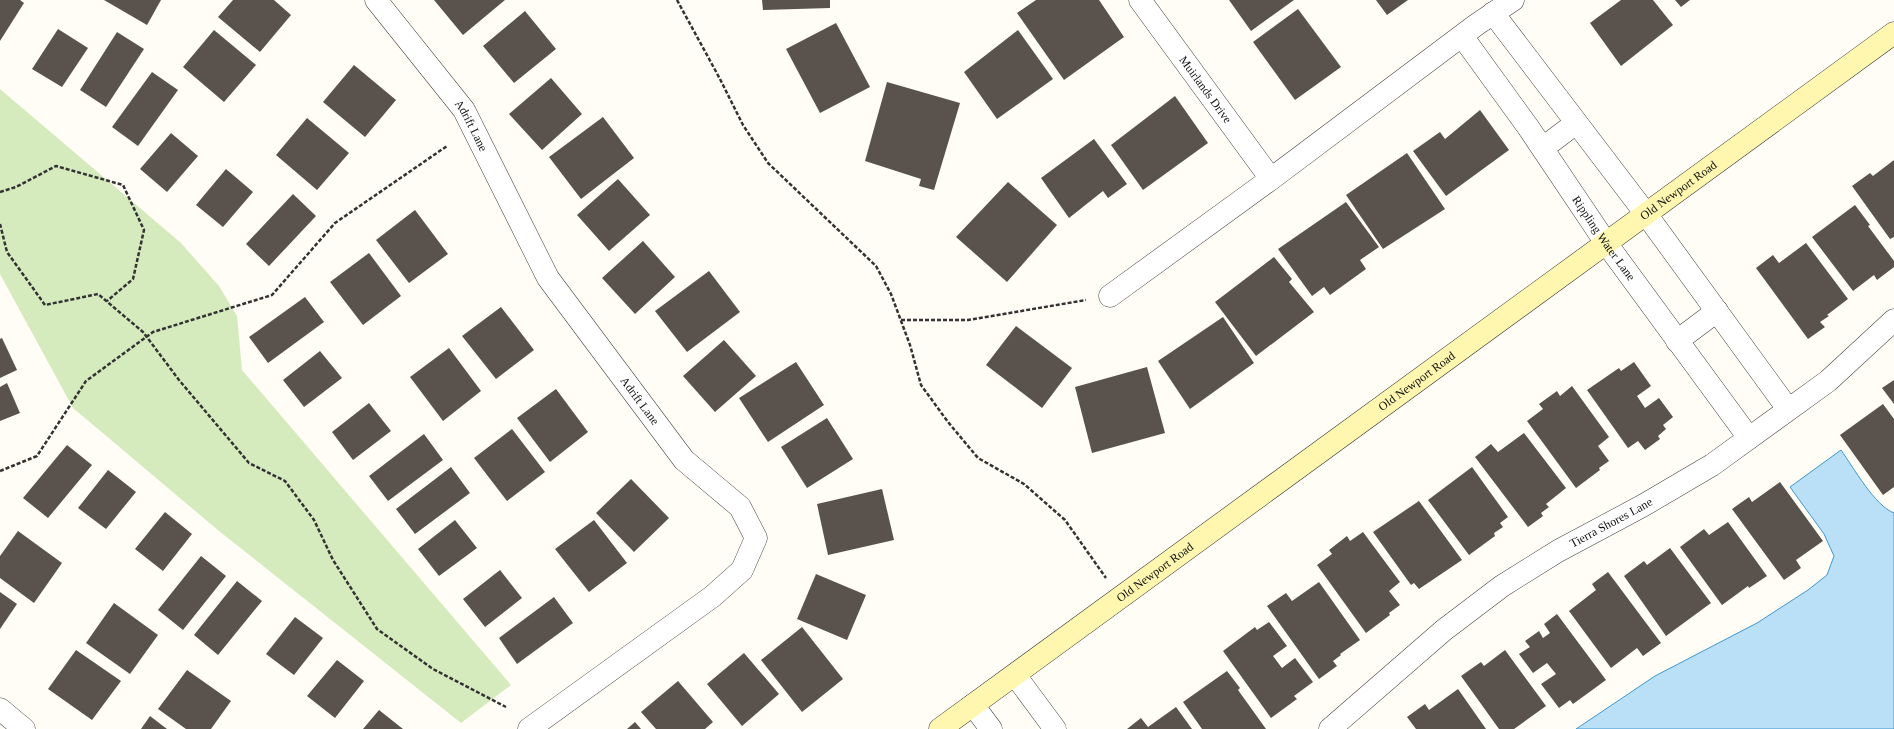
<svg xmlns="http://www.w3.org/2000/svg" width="1894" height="729" font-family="Georgia,serif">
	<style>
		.green { fill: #d5ebbd }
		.water { fill: #b9e0f7; stroke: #3f96cf }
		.building { fill: #5a524d }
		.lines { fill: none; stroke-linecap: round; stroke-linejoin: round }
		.street-casing { stroke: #444; stroke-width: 23 }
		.secondary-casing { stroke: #333; stroke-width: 23 }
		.path { stroke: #333; stroke-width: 2.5; stroke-dasharray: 4 2; stroke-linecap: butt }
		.street { stroke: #fff; stroke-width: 22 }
		.secondary { stroke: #fff6b0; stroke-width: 22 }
		.labels { text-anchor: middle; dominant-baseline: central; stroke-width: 4; stroke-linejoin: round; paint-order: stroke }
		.street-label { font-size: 12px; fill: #111; stroke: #fff }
	</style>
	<rect width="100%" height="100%" fill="#fffdf5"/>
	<path class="green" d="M0,89L181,243L219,286L237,316L242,370L511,685L461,723L219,531L73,408L0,274Z"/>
	<path class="water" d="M1841,450C1853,467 1875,506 1894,513V729H1576L1655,676L1757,623L1808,590L1827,575L1834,556L1824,534L1790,487Z"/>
	<g class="building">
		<path d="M0,0H20L24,3L0,41Z"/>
		<path d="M104,0H161L147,25Z"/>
		<path d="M233,0H274L291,15L260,52L218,17Z"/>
		<path d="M434,0H505L463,35Z"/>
		<path d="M762,0H830V8L763,10Z"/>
		<path d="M1036,0H1099L1124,37L1064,80L1017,13Z"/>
		<path d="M1229,0H1294L1251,31Z"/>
		<path d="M1376,0H1408L1387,15Z"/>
		<path d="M1621,0H1653L1673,25L1621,66L1590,23Z"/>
		<path d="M1675,0H1690L1681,7Z"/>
		<path d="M1298,9L1341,67L1295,100L1253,42Z"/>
		<path d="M525,11L556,49L514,83L483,46Z"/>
		<path d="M836,23L870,87L820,113L786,49Z"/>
		<path d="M58,29L88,48L62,87L32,69Z"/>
		<path d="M214,30L256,65L224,102L183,67Z"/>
		<path d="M1018,30L1053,79L997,119L964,72Z"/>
		<path d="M117,32L144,49L106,107L80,90Z"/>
		<path d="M354,65L396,100L365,137L323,102Z"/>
		<path d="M152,72L178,90L138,146L112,127Z"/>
		<path d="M551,78L582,114L542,150L509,114Z"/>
		<path d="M887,82L960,103L934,190L919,186L921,179L865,161Z"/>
		<path d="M1175,96L1208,143L1143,190L1111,145Z"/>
		<path d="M1480,110L1509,150L1446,196L1413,151L1440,132L1445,139Z"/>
		<path d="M603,117L634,158L581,199L549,157Z"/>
		<path d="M307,118L349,153L317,190L276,155Z"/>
		<path d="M171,133L198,156L167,192L140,169Z"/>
		<path d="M1094,139L1127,184L1108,198L1103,191L1069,218L1041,178Z"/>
		<path d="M1407,153L1445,209L1383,249L1346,195Z"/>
		<path d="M1894,160V237L1890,239L1852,186L1870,173L1873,176Z"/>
		<path d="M226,169L253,192L223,227L196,205Z"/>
		<path d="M618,179L650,215L609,251L577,215Z"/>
		<path d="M1008,182L1057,225L1007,282L956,237Z"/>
		<path d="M293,194L316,216L269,266L246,244Z"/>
		<path d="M1346,202L1379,247L1360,260L1366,269L1330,295L1324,287L1312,296L1278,249Z"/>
		<path d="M1855,205L1870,225L1868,226L1894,261V267L1877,280L1874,275L1853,291L1812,237Z"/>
		<path d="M415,210L448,254L409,283L376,240Z"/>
		<path d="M643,241L675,277L635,314L602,278Z"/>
		<path d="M1806,243L1848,299L1827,315L1829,316L1820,322L1825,327L1808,339L1756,268L1773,255L1779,263Z"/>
		<path d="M369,253L401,296L363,325L330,282Z"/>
		<path d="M1274,257L1292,279L1289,282L1314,312L1256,356L1215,302Z"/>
		<path d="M709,271L740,312L687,352L655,311Z"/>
		<path d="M305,297L324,322L268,363L249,337Z"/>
		<path d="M501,307L534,350L496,379L462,336Z"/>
		<path d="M1223,317L1254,363L1190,409L1158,361Z"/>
		<path d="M1016,326L1072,368L1042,408L986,365Z"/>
		<path d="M2,338L17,370L0,378V339Z"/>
		<path d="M724,340L756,376L715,412L683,376Z"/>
		<path d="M449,348L481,391L443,421L410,377Z"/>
		<path d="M320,351L342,378L304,407L283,380Z"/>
		<path d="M796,362L824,405L768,442L739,398Z"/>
		<path d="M1634,362L1651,386L1637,396L1645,408L1659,398L1673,417L1663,425L1666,429L1658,436L1660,439L1645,450L1638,441L1628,448L1587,390L1619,368L1621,371Z"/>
		<path d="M1147,367L1165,433L1092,453L1075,387Z"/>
		<path d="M1894,380V404L1882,388Z"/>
		<path d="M7,383L20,413L0,421V387Z"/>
		<path d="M1572,386L1609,437L1598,446L1609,461L1599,468L1600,470L1576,488L1527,421L1543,409L1539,404L1557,391L1560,396Z"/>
		<path d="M556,389L588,432L550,462L517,418Z"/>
		<path d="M369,403L391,431L353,460L332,432Z"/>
		<path d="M1883,404L1894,419V487L1883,495L1840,435Z"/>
		<path d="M827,418L853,459L807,488L781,447Z"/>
		<path d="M512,429L545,472L507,501L474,458Z"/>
		<path d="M1524,433L1566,488L1546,504L1549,507L1541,513L1543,516L1528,527L1475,457L1491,444L1498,452Z"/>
		<path d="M424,434L443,460L388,501L369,476Z"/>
		<path d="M67,445L92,465L48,518L23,498Z"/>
		<path d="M451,467L470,493L415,534L396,509Z"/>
		<path d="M1472,467L1508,517L1500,523L1503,527L1494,533L1495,536L1469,555L1428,500Z"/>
		<path d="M108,470L136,492L106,529L78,508Z"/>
		<path d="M631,479L669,518L634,552L596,513Z"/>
		<path d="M1780,482L1823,541L1796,560L1801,568L1784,580L1732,509L1749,497L1752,502Z"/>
		<path d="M882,489L894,540L828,555L817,504Z"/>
		<path d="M1419,501L1462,560L1419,589L1414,583L1411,585L1373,532Z"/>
		<path d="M165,512L192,534L163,571L135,549Z"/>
		<path d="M455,520L477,548L439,576L418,549Z"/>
		<path d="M594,520L627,563L589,592L555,549Z"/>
		<path d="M1728,522L1767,576L1749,588L1748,586L1722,605L1680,547L1704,529L1709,535Z"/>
		<path d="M18,531L62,563L34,603L0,578V556Z"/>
		<path d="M1363,532L1400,582L1389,591L1400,605L1389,613L1390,615L1366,633L1317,565L1332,554L1329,550L1347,536L1350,541Z"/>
		<path d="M1670,548L1711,603L1666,636L1624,576L1644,561L1647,565Z"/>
		<path d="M201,556L226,576L183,630L158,610Z"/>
		<path d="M500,570L522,598L485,627L463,599Z"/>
		<path d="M1608,572L1661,643L1643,656L1637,648L1611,668L1569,611L1596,590L1592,584Z"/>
		<path d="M816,574L866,595L847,640L797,619Z"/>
		<path d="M237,581L262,601L218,655L194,635Z"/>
		<path d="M1319,582L1360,640L1340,654L1341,655L1333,661L1337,666L1319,679L1267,606L1286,593L1292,601Z"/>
		<path d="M0,592L17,604L0,629Z"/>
		<path d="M554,597L573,623L517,664L499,638Z"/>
		<path d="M114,603L158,635L130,674L86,643Z"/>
		<path d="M1557,614L1606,680L1573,704L1570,700L1559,708L1541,684L1556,674L1547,663L1533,673L1519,654L1530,647L1525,641L1539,631L1543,638L1550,633L1544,624Z"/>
		<path d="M295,617L323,638L294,675L266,654Z"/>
		<path d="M1269,622L1287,646L1273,656L1282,668L1295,658L1313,682L1294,696L1297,699L1271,718L1223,651L1255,627L1257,630Z"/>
		<path d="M802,627L843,679L802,712L761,660Z"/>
		<path d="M76,650L121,681L92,720L48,689Z"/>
		<path d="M1505,650L1546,706L1514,729H1499L1461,676L1481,662L1484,666Z"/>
		<path d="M744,653L779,694L742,726L707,684Z"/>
		<path d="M337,660L364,681L335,718L307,696Z"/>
		<path d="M187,670L231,701L211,729H186L158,709Z"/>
		<path d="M1227,671L1240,688L1238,690L1266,729H1202L1183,702Z"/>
		<path d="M678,681L713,722L705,729H656L641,712Z"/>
		<path d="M1458,689L1486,729H1416L1407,717L1425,704L1429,710Z"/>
		<path d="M1176,707L1192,729H1127L1141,718L1148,727Z"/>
		<path d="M379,710L403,729H363Z"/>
		<path d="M150,716L167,729H141Z"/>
		<path d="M635,722L641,729H627Z"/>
	</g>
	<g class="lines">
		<g class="street-casing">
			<g id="street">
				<path id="s1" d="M376,0L464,110L548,278L684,460L740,507L756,538L742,570L713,596L529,729"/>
				<path id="s2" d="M1140,0L1271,179"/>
				<path d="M1493,13L1646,214L1788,409"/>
				<path id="s3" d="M1462,36L1528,127L1606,243L1749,438"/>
				<path d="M1543,148L1576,123"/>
				<path d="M1110,296L1271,179L1476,25L1513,0"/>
				<path d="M1677,341L1717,311"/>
				<path d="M1015,675L1055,729"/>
				<path d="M973,705L991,729"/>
				<path d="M0,709L24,729"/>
				<path id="s4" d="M1330,729L1444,630L1502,586L1558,551L1644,505L1712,465L1828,381L1894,320"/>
			</g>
		</g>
		<g class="secondary-casing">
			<g id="secondary">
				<path id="s5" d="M940,729L1894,33"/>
			</g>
		</g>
		<g class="path">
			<path d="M677,0L720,79L743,125L768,163L876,266L891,294L910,345L921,385L948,422L978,458L1024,484L1065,520L1106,578"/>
			<path d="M0,192L16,187L56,166L123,185L144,230L133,279L107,301"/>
			<path d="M0,224L7,252L45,305L98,294L143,332L179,380L249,463L285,481L314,520L333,560L377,629L433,669L506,707"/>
			<path d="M901,320H968L1086,300"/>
			<path d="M0,471L37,456L86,381L153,332L272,295L335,223L447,146"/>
		</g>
		<use href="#street" class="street"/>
		<use href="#secondary" class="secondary"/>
	</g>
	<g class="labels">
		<g class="street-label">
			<text stroke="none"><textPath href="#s2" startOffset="111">Muirlands Drive</textPath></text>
			<text stroke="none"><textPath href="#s1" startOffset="158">Adrift Lane</textPath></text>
			<text stroke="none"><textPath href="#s5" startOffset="914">Old Newport Road</textPath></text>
			<text stroke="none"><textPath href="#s3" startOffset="247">Rippling Water Lane</textPath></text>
			<text stroke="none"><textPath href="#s5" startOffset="590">Old Newport Road</textPath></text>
			<text stroke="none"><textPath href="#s1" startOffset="482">Adrift Lane</textPath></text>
			<text stroke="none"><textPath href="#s4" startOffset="350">Tierra Shores Lane</textPath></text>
			<text stroke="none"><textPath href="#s5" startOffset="266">Old Newport Road</textPath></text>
		</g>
	</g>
</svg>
